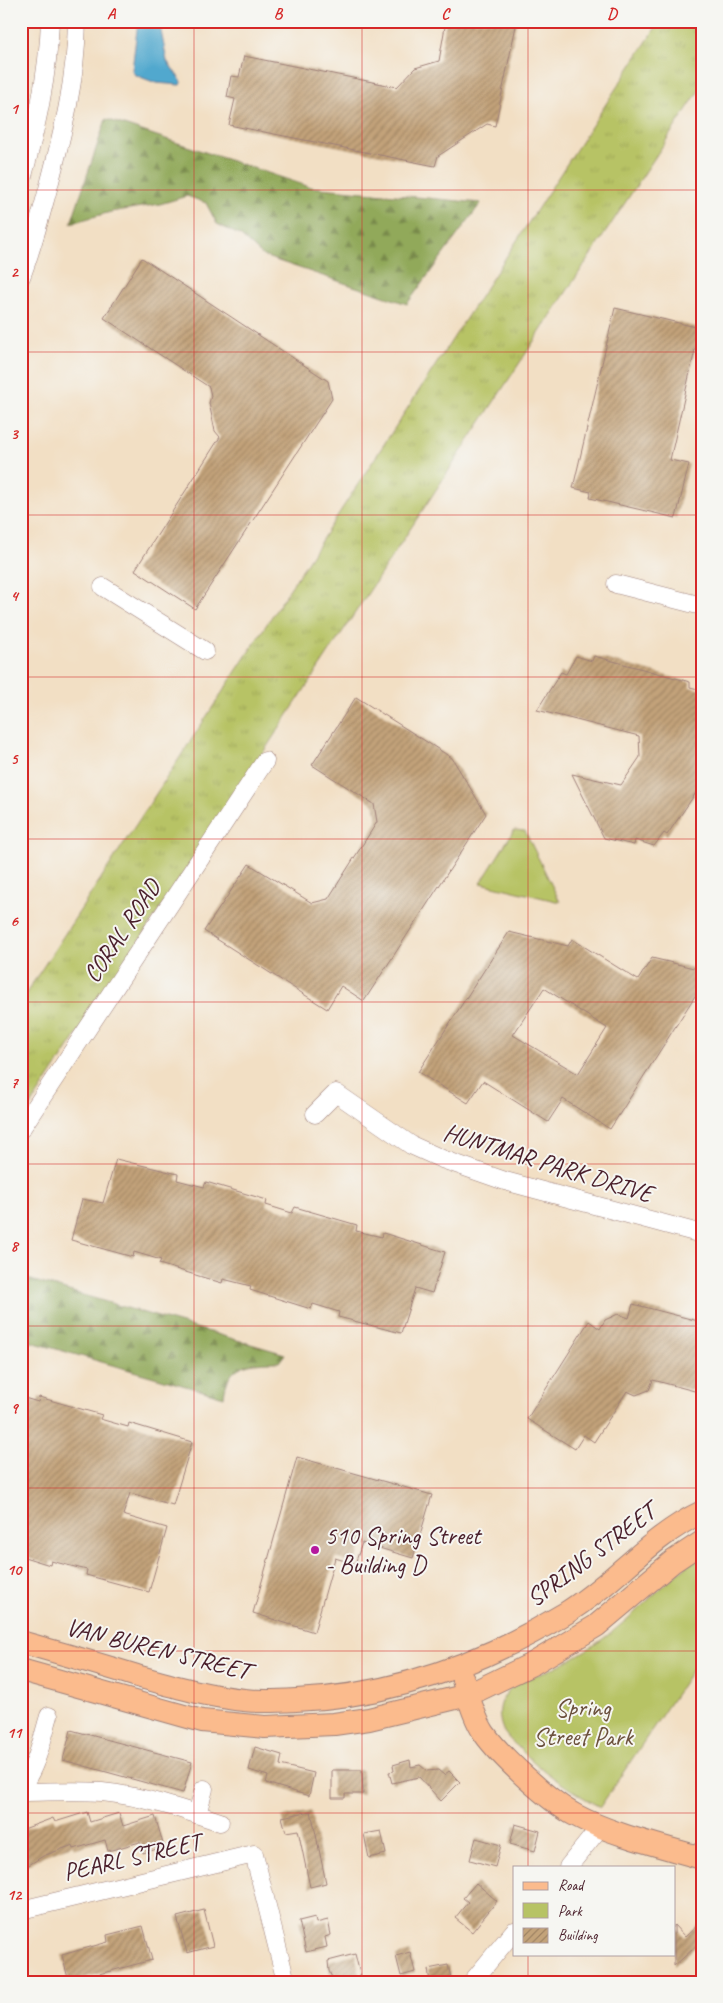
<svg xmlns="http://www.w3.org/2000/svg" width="723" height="2003" font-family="Caveat,sans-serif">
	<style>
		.grass { fill: url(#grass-tufts); stroke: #807148 }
		.forest { fill: url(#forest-firs); stroke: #6e6442 }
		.park { fill: #b7c365; stroke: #807148 }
		.water { fill: #51a8ce; stroke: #4e647c }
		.building { fill: url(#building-hatch); fill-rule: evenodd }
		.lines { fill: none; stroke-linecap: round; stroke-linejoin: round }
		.minor-casing { stroke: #9e7f78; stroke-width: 19 }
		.major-casing { stroke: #9e7f78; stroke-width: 24 }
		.minor { stroke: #fff; stroke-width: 18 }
		.major { stroke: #fbbb8d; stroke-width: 22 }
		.grid { fill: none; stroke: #d62828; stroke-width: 1; stroke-opacity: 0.55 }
		.poi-dot { fill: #b5179e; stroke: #f6f6f2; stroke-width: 2 }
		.labels { text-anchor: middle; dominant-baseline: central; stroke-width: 4; stroke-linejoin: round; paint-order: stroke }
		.street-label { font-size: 25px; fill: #4a1f2b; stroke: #f6f6f2 }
		.poi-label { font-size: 25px; fill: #4a1f2b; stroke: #f6f6f2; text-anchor: start }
		.park-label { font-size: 25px; fill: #6b503c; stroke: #f6f6f2 }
		.neatline { fill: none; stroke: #d62828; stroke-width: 2 }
		.grid-label { font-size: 16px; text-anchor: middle; font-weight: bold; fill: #d62828 }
	</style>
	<defs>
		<pattern id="grass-tufts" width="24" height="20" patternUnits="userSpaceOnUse" patternTransform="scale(1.25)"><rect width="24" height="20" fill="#b7c365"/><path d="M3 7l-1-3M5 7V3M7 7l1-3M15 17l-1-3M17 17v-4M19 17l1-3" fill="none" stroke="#9fa758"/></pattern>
		<pattern id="forest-firs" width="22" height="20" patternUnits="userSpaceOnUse" patternTransform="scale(1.25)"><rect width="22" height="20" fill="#91a95a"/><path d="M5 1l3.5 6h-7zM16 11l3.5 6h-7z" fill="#78894b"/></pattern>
		<pattern id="building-hatch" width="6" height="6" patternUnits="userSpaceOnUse" patternTransform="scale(1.25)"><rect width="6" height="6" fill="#c3a37a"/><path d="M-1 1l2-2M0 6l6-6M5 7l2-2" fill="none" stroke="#a08464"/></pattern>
	</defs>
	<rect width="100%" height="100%" fill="#f6f6f2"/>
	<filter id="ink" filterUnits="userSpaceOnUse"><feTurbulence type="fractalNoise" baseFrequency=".02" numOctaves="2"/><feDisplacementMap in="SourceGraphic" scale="10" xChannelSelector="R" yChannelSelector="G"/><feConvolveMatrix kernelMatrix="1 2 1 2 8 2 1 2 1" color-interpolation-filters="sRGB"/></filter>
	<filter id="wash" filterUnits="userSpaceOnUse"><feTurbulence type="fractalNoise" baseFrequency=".0096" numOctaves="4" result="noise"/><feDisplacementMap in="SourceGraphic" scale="20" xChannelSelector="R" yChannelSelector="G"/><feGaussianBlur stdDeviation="1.12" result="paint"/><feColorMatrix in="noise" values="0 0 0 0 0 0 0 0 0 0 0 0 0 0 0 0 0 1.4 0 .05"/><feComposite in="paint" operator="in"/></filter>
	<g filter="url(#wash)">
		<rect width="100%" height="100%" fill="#f2dfc4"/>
		<path class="grass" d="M660,21H702V86L21,1120V1001Z"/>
		<g class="forest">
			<path d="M21,21H26V29L21,85Z"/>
			<path d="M106,119L310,187L481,203L407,304L263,256L241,236L217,224L206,203L187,196L160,204L111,212L71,223Z"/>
			<path d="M21,1277L285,1354L279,1362C251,1362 227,1362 224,1397L21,1339Z"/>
		</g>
		<g class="park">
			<path d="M514,830L525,831L560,902L481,883Z"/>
			<path d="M702,1555V1655L600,1807C569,1790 541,1771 517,1746C512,1742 507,1737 504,1732C496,1716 499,1699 512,1687C520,1681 531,1678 540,1674C561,1665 581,1654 600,1641C637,1615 664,1580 702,1555Z"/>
		</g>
		<path class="water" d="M138,21H159L167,61L182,82L180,85L156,83L135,75L132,70Z"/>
		<g id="blocks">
			<g class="building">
				<path d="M446,21H517L495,126L487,124L438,156L435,166L229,125L235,99L227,97L231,76L239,77L244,56L397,87L415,68L439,61Z"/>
				<path d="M142,258L328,381L332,399L195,609L135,570L220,437L215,431L209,403L211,396L209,387L104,318Z"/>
				<path d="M615,308L700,328L670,460L689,464L676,518L590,498L591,492L573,488Z"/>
				<path d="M576,656L592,661L594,656L635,667L690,682V687L702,690V784L667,835L664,833L654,846L635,840L634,845L604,838L572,774L621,785L640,757L639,736L537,710L561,672L566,674Z"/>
				<path d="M356,697L452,758L486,814L364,1001L341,986L327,1009L204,931L249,864L312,903L328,899L377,822L374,804L312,765Z"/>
				<path d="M509,932L568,946L572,939L638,980L652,958L702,970V985L610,1129L563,1099L548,1122L483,1081L468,1103L418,1072ZM544,988L607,1028L578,1074L513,1035Z"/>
				<path d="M116,1159L178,1174L177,1180L204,1187L206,1182L267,1200L266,1205L292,1213L295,1207L357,1225L356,1231L382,1237L383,1233L445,1252L432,1293L415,1288L401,1333L338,1317L339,1312L313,1304L311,1309L250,1290L251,1286L223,1279L222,1283L159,1264L161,1260L134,1252L133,1257L71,1240L82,1199L103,1203Z"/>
				<path d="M633,1304L702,1322V1393L653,1380L649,1390L636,1395L627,1391L594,1442L584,1435L575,1449L527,1419L589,1321L600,1329L605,1320L618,1314L629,1318Z"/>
				<path d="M21,1397L38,1402L39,1397L102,1415L100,1419L128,1427L129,1423L192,1442L173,1505L130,1493L123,1515L167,1528L149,1592L86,1575L87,1570L51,1561L50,1565L21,1556Z"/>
				<path d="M297,1457L432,1495L413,1558L362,1543L355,1564L335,1558L314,1632L253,1613Z"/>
				<path d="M71,1730L192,1762L183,1793L63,1760Z"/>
				<path d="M255,1747L282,1755L280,1765L314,1773L309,1796L266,1783L268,1776L249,1770Z"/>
				<path d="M410,1760L411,1767L420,1765L427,1771L438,1770L444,1775L449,1771L460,1782L441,1801L419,1777L392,1783L389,1772L394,1771L393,1765Z"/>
				<path d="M332,1770H362L363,1794H345V1798H332Z"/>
				<path d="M311,1811L326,1883L310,1887L298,1830L286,1832L282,1817Z"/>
				<path d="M87,1812L90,1822L119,1813L123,1826L155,1816L164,1847L143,1853L140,1842L108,1851L105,1840L74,1849L73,1845L43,1856L21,1870V1830L53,1818L55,1822Z"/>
				<path d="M515,1824L540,1831L535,1851L510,1844Z"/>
				<path d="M381,1831L386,1854L369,1858L364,1834Z"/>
				<path d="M476,1838L501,1845L495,1867L470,1860Z"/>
				<path d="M476,1883L497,1901L472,1932L455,1918L468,1902L463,1898Z"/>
				<path d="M204,1910L213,1946L187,1953L177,1917Z"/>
				<path d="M315,1917L316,1923L328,1920L331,1935L325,1937L327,1947L306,1952L299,1921Z"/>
				<path d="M702,1921V1941L674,1966V1925L685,1937Z"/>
				<path d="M143,1926L152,1960L69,1982L62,1955L108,1942L107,1935Z"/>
				<path d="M410,1952L415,1972L401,1976L396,1956Z"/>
				<path d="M355,1954L361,1978L344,1982H334L329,1971L328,1961Z"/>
				<path d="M448,1965L452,1982H430L428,1969Z"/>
			</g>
		</g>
	</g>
	<g filter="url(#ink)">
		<use href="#blocks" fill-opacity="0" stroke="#9e7f78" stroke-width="1"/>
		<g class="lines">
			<g class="minor-casing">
				<g id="minor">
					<path d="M21,183C36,129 48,77 50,21"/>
					<path d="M21,277C32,249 40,218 48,189C63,132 76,81 77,21"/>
					<path d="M616,584L702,606"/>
					<path d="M103,587L205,651"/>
					<path d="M315,1114L336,1093L411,1145L442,1159L505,1181L702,1234"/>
					<path d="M21,1129L265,761"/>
					<path d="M21,1787C37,1767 42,1739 49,1716"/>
					<path d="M21,1792C48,1792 75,1790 102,1792C142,1796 182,1809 220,1822"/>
					<path d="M197,1814L204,1789"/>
					<path d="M568,1867L601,1826"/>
					<path d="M21,1910L254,1854L286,1982"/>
					<path d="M472,1982L514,1931"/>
				</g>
			</g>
			<g class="major-casing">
				<g id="major">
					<path d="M21,1642C60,1653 99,1664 137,1676C173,1686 207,1696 244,1700C261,1702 279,1701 296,1700C393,1696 484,1663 566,1613C615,1583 649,1537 702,1512"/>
					<path d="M21,1670L202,1721L265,1727L334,1724L369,1719L468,1695L534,1663L596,1626L672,1562L702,1542"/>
					<path d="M463,1680C469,1698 474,1718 484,1733C501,1757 549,1801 575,1815C612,1835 661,1846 702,1858"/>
				</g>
			</g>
			<use href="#minor" class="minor"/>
			<use href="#major" class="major"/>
		</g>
	</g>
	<path class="grid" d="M194,21V1982M362,21V1982M528,21V1867M21,190H702M21,352H702M21,515H702M21,677H702M21,839H702M21,1002H702M21,1164H702M21,1326H702M21,1488H702M21,1651H702M21,1813H702M528,1954V1982"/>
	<circle class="poi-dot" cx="315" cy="1550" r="5"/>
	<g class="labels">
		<g class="street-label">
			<text transform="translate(122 931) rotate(-56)">CORAL ROAD</text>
			<text transform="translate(548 1163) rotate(17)">HUNTMAR PARK DRIVE</text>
			<text transform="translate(591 1555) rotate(-37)">SPRING STREET</text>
			<text transform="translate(158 1649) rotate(14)">VAN BUREN STREET</text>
			<text transform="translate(132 1857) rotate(-13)">PEARL STREET</text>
		</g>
		<g class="poi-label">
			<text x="325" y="1536">510 Spring Street<tspan x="325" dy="29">- Building D</tspan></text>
		</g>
		<g class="park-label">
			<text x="583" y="1708">Spring<tspan x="583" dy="29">Street Park</tspan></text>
		</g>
	</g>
	<rect width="723" height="2003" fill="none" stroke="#f6f6f2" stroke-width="55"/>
	<rect x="513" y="1866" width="162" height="90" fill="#f6f6f2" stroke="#b1a0a2"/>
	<rect x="523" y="1882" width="25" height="8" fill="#fbbb8d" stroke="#b1a0a2"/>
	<text x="558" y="1890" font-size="15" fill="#4a1f2b">Road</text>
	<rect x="523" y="1903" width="25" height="15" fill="#b7c365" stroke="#b1a0a2"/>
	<text x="558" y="1916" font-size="15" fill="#4a1f2b">Park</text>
	<rect x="523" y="1928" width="25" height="15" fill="url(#building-hatch)" stroke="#b1a0a2"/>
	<text x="558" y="1940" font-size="15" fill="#4a1f2b">Building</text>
	<rect x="28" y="28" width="668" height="1948" class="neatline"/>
	<g class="grid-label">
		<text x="111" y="19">A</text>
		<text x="278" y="19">B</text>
		<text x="445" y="19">C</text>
		<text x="612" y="19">D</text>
		<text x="14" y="114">1</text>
		<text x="14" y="277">2</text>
		<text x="14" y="439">3</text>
		<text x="14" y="601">4</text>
		<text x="14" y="764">5</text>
		<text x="14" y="926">6</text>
		<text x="14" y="1088">7</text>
		<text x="14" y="1251">8</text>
		<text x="14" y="1413">9</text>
		<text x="14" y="1575">10</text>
		<text x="14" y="1738">11</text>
		<text x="14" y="1900">12</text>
	</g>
</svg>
